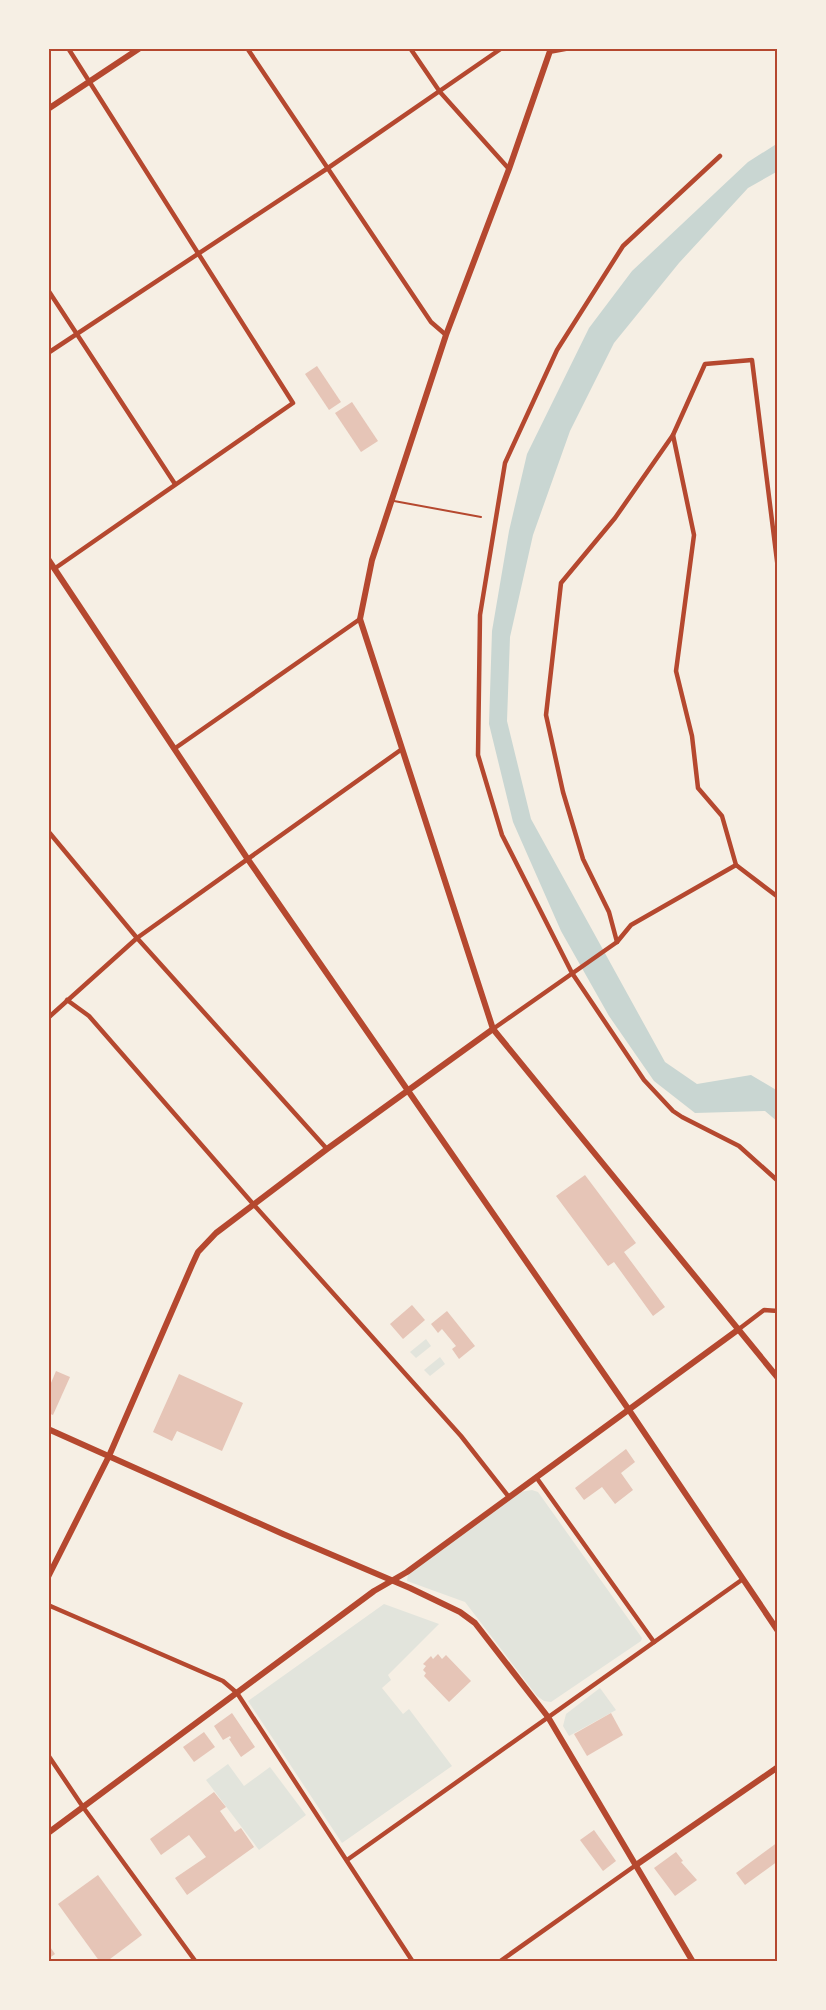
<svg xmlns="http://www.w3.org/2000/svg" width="826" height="2010" font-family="Rubik,sans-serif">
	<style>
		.green { fill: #e2e4dc }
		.water { fill: #c9d6d2 }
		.building { fill: #e6c5b7 }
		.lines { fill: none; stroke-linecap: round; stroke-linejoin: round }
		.service { stroke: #b5482f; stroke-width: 2 }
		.minor { stroke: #b5482f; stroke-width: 4.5 }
		.tertiary { stroke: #b5482f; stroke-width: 6 }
		.neatline { fill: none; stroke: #b5482f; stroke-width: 2 }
	</style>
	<rect width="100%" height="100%" fill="#f6efe4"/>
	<g class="green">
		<path d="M426,1339L431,1346L416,1358L410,1352Z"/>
		<path d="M440,1357L445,1364L430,1376L424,1370Z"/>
		<path d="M532,1490L538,1492L642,1638L641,1641L551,1702L544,1701L537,1696L465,1602L407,1581L408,1574L520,1492Z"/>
		<path d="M384,1604L439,1624L388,1675L391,1680L382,1688L403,1714L409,1709L452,1766L342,1843L248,1701Z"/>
		<path d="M600,1688L616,1710L569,1736L563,1726L566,1714Z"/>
		<path d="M228,1764L244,1786L270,1767L306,1815L259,1850L206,1780Z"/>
	</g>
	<path class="water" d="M778,143V171L748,188L679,263L614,343L570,431L533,535L510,637L507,721L531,819L665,1062L697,1084L751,1075L778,1091V1122L765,1111L695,1113L654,1081L609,1016L561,931L513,822L489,724L492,631L509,531L527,454L589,328L632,271L748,162Z"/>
	<g class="building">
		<path d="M317,366L341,402L329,410L305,374Z"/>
		<path d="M352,402L378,441L361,452L335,413Z"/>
		<path d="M585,1175L636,1243L624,1252L665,1307L653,1316L614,1262L608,1266L556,1196Z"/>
		<path d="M412,1305L425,1320L403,1339L390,1324Z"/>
		<path d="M447,1311L475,1346L459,1359L452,1349L456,1346L442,1329L438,1333L431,1324Z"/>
		<path d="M56,1371L70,1377L53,1415L48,1413V1390Z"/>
		<path d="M179,1374L243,1403L222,1451L177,1431L172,1441L153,1432Z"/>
		<path d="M626,1449L635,1462L621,1473L633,1490L615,1504L602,1487L584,1500L575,1488Z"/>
		<path d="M438,1654L442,1659L446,1655L471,1681L449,1702L424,1676L426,1673L423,1670L426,1666L423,1664L431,1656L433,1659Z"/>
		<path d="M232,1713L255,1747L241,1757L229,1739L231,1738L230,1736L223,1740L214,1726Z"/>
		<path d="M611,1713L623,1735L587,1756L574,1734Z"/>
		<path d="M204,1732L215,1747L194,1762L183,1747Z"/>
		<path d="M214,1792L226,1807L220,1811L235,1832L241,1828L254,1847L187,1895L175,1878L206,1857L189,1835L161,1855L150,1839Z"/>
		<path d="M594,1830L616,1861L603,1871L580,1840Z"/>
		<path d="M778,1842V1861L745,1885L736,1873Z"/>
		<path d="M676,1852L683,1861L681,1862L697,1880L675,1896L654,1868Z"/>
		<path d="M98,1875L142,1935L106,1962H100L58,1904Z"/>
		<path d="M48,1944L55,1954L48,1959Z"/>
	</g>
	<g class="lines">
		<path class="service" d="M394,501L481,517"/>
		<g class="minor">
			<path d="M247,48L431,322L446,335"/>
			<path d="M410,48L440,92L509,169"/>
			<path d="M720,156L623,246L557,350L505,463L480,615L478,755L502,835L572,973L644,1080L673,1111L682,1117L739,1146L778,1181"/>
			<path d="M48,290L175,484"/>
			<path d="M48,353L328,168L502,48"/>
			<path d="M54,569L293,403L68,48"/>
			<path d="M778,569L752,360L705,364L673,435L694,535L676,671L692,736L698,788L722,816L736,865L778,897"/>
			<path d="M174,749L360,619"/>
			<path d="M48,831L137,938L327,1149"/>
			<path d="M617,942L609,912L583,859L563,792L546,715L561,583L615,518L673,435"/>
			<path d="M67,1000L89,1016L254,1205L461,1436L509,1497"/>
			<path d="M48,1018L137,938L402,749"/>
			<path d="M493,1029L617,942L631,925L736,865"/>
			<path d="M739,1329L764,1310L778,1311"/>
			<path d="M536,1477L654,1642"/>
			<path d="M48,1605L223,1681L237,1693L413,1962"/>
			<path d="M48,1755L83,1807L196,1962"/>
			<path d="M347,1860L743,1579"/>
			<path d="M499,1962L636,1865"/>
		</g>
		<g class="tertiary">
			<path d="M566,48L550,51L509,169L446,335L372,560L360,619L493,1029L778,1378"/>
			<path d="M48,109L140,48"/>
			<path d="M48,559L247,858L629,1410L778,1631"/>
			<path d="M48,1429L283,1534L410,1588L460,1612L475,1623L548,1717L693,1962"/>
			<path d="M48,1577L109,1456L192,1265L198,1252L216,1233L327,1149L493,1029"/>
			<path d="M48,1833L374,1591L407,1572L739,1329"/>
			<path d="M636,1865L778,1767"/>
		</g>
	</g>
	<rect width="826" height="2010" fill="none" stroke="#f6efe4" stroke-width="99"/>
	<rect x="50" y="50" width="726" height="1910" class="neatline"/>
</svg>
